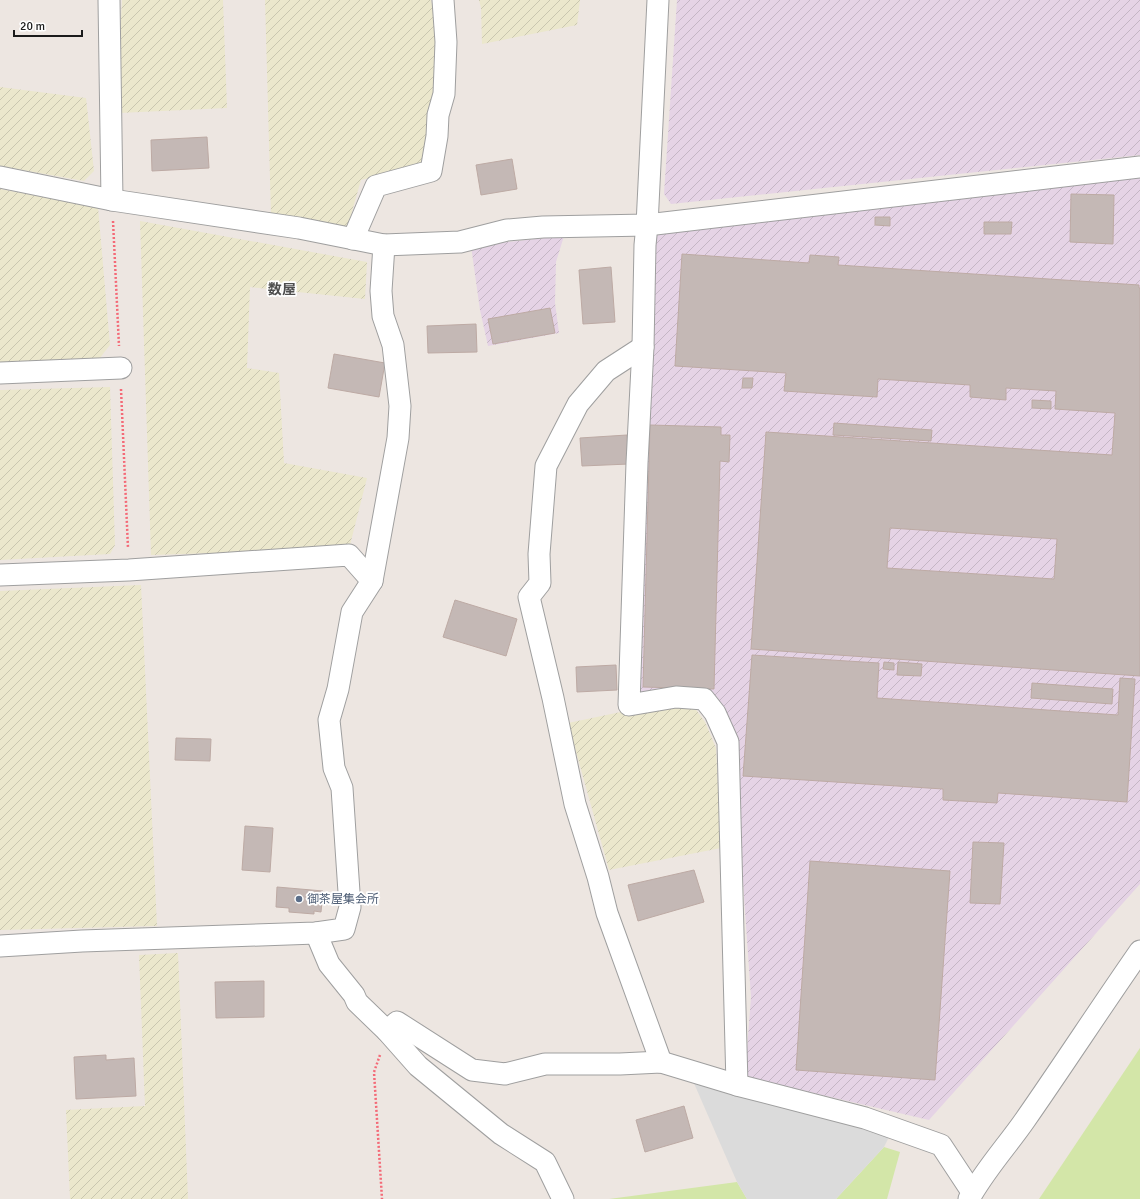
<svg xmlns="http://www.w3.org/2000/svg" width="1140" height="1199" font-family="Signika,'Noto Sans JP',sans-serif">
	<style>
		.industrial { fill: url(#industrial-furrows) }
		.farmland { fill: url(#farmland-furrows) }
		.grass { fill: #d3e6a8 }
		.parking { fill: #dbdbdb }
		.building { fill: #c4b8b5; stroke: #bdaaa4; fill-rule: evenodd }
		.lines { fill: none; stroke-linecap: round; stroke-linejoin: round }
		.minor-casing { stroke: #9f9f9f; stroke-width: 23 }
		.path { stroke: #f46a77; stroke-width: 2.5; stroke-dasharray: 2 2; stroke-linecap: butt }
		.minor { stroke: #fff; stroke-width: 21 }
		.service-dot { fill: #5c6f8a; stroke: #fff; stroke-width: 1.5 }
		.labels { text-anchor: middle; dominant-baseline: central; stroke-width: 3.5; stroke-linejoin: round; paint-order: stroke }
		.service-label { font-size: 12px; fill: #4e5e75; stroke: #fff; text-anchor: start }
		.quarter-label { font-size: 14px; font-weight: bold; fill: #4e4e4e; stroke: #fff }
	</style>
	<defs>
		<pattern id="industrial-furrows" width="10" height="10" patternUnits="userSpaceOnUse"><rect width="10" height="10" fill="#e5d3e5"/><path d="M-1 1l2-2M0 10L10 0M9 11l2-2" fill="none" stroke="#c4b5c4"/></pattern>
		<pattern id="farmland-furrows" width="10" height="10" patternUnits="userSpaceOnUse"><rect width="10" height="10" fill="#ebe7cc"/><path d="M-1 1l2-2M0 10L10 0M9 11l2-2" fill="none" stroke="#c9c6af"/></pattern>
	</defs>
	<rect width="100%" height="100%" fill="#ede6e1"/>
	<g class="industrial">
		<path d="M677,0H1140V155L671,204L664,194Z"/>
		<path d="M1140,177V884L929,1120L745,1077L751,997L733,738L717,703L633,697L652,231Z"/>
		<path d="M564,236L556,262L555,303L559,333L488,346L480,310L471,246Z"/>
	</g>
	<g class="farmland">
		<path d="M122,0H223L227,108L119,113V55Z"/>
		<path d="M265,0H431L434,14L438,70L427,164L361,180L347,229L271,215Z"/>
		<path d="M479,0H580L577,25L482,44L481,8Z"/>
		<path d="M0,87L86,98L94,171L84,181L0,166Z"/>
		<path d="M0,189L98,207L110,345L96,363L0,366Z"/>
		<path d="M140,221L367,262L365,299L250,287L247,368L279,373L284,463L367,478L349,549L151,555Z"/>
		<path d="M110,387L115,545L110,554L0,560V390Z"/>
		<path d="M141,585L157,926L0,930V591Z"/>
		<path d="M664,703L694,707L705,722L716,748L721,848L609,870L568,723Z"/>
		<path d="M178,953L188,1199H70L66,1110L145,1106L139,955Z"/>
	</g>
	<g class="grass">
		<path d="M1140,1048V1199H1039Z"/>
		<path d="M884,1147L900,1152L887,1199H836Z"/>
		<path d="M737,1182L747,1199H609Z"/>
	</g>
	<path class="parking" d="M693,1081L891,1133L884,1147L836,1199H747L737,1182Z"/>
	<g class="building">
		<path d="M207,137L209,168L152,171L151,140Z"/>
		<path d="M512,159L517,189L481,195L476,165Z"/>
		<path d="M1071,194L1114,195L1113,244L1070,242Z"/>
		<path d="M875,217H890V226L875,225Z"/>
		<path d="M984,222H1012L1011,234H984Z"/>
		<path d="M682,254L809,263L810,255L839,257L838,265L1139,285V288H1140V676L751,649L766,432L1112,455L1115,413L1055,409L1056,391L1006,388V400L970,397V385L878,379L877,397L784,391L786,373L675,366ZM890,528L1057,539L1054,579L887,568Z"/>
		<path d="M611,267L615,322L583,324L579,270Z"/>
		<path d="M550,308L555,333L493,344L488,319Z"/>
		<path d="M476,324L477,352L428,353L427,326Z"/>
		<path d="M334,354L385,363L379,397L328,388Z"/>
		<path d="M743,378H753L752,388H742Z"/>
		<path d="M1032,400L1051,401V409L1032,408Z"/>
		<path d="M834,423L932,430L931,441L833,435Z"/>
		<path d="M650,425L721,427V435H730L729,462L720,461L714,689L643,687Z"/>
		<path d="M627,435L629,464L582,466L580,438Z"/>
		<path d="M455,600L517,619L506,656L443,637Z"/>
		<path d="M752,655L879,663L877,698L1118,715L1120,678L1135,679L1127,802L998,793L997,803L943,800V789L743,776Z"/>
		<path d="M884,662L894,663V670L883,669Z"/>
		<path d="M898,662L922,664L921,676L897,675Z"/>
		<path d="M616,665L617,690L577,692L576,667Z"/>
		<path d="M1032,683L1113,689L1112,704L1031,698Z"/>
		<path d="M176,738L211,739L210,761L175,760Z"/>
		<path d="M245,826L273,828L270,872L242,870Z"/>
		<path d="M973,842L1004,843L1000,904L970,903Z"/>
		<path d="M810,861L950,871L935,1080L796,1070Z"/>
		<path d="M694,870L704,902L638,921L628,885Z"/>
		<path d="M277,887L323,891L321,912L314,911V914L289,912V908L276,907Z"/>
		<path d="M264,981V1017L216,1018L215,982Z"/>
		<path d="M106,1055V1060L134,1058L136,1096L76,1099L74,1057Z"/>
		<path d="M684,1106L693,1138L645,1152L636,1120Z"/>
	</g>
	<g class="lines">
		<g class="minor-casing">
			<g id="minor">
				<path d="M109,0L112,200"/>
				<path d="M658,0L647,225L645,245L643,347L637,463L629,705L676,697L704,699L715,713L728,742L737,1085"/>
				<path d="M0,177L112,200L299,228L384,245L460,242L507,230L543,227L647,225L1140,167"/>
				<path d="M353,239L376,186L431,171L437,136L438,115L444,94L446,42L443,0"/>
				<path d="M643,347L606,371L578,404L546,466L539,554L540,583L529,597L553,698L575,804L598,877L607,913L661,1062"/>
				<path d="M0,373L121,368"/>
				<path d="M0,575L129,570L349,555L372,581"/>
				<path d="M316,933L329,964L354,995L357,1002L387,1031L418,1066L501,1134L545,1162L563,1199"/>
				<path d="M0,946L82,941L316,933L344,929L350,907L342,788L334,768L329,720L338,689L352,612L372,581L398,438L400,406L393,345L383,316L381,291L384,245"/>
				<path d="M387,1031L397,1022L472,1070L505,1074L545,1064H620L661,1062L737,1085L865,1118L941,1145L972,1192"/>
				<path d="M969,1199C984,1171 1007,1146 1025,1120C1064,1064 1101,1007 1140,951"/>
			</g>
		</g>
		<g class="path">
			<path d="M113,221L119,346"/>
			<path d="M121,389L128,548"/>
			<path d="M380,1055L374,1072L382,1199"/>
		</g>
		<use href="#minor" class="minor"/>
	</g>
	<circle class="service-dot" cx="299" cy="899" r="4"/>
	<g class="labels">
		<g class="service-label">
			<text x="307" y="899">御茶屋集会所</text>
		</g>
		<g class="quarter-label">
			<text x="282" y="289">数屋</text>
		</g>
	</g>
	<path d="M14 30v6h68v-6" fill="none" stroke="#1b1b1b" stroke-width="2"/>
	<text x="20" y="30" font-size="12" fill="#1b1b1b" stroke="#ffffff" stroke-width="3" paint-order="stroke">20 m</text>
</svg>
